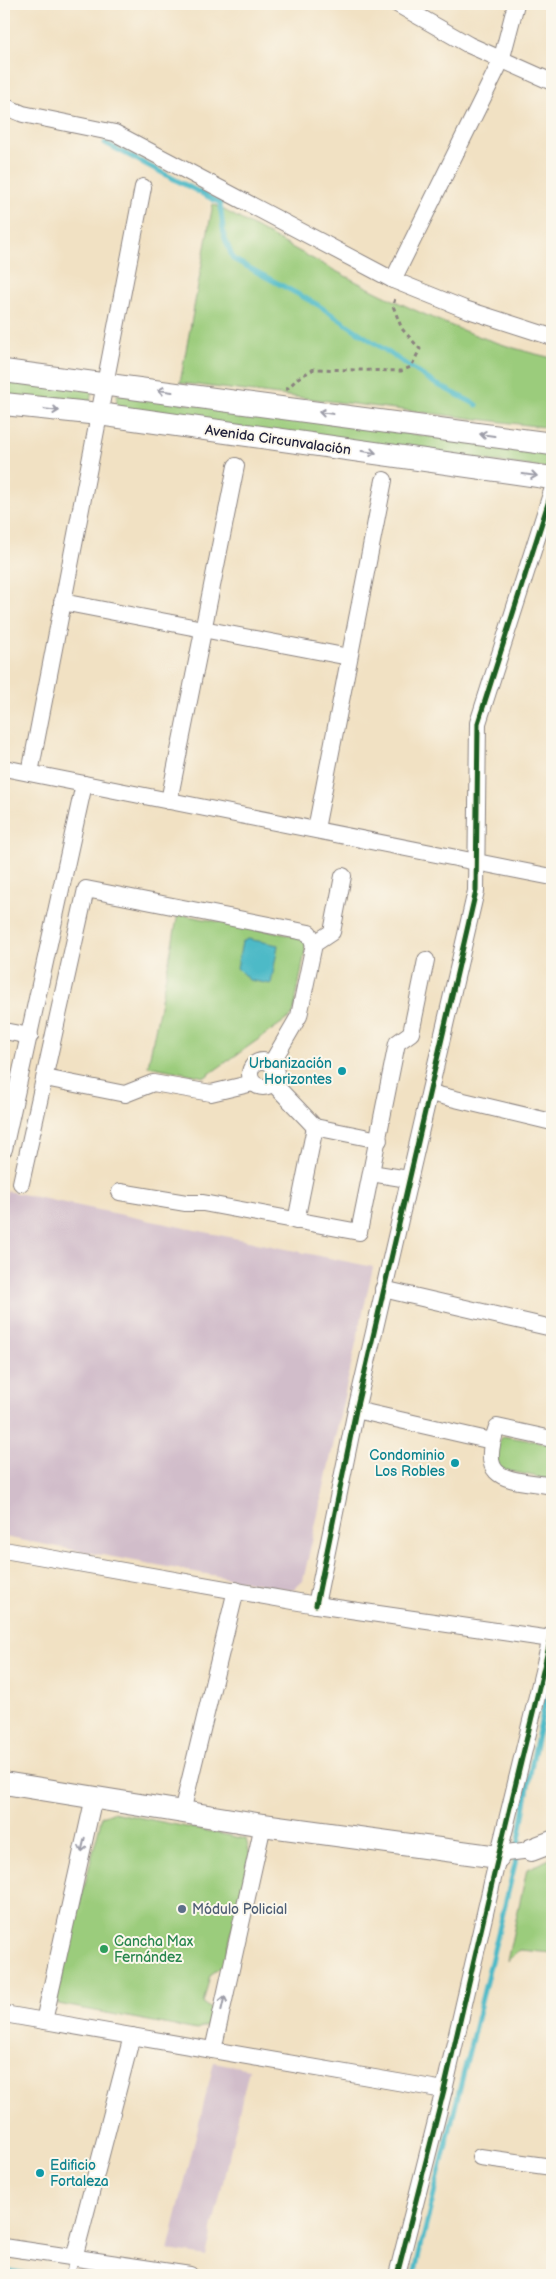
<svg xmlns="http://www.w3.org/2000/svg" width="556" height="2279" font-family="'Balsamiq Sans',sans-serif">
	<style>
		.industrial { fill: #d1bdca }
		.green { fill: #9bcc7b; stroke: #5e775b }
		.water { fill: #4dbac7; stroke: #386e81 }
		.lines { fill: none; stroke-linecap: round; stroke-linejoin: round }
		.stream { stroke: #4dbac7; stroke-width: 5 }
		.lane-casing { stroke: #8a827f; stroke-width: 9 }
		.street-casing { stroke: #8a827f; stroke-width: 18 }
		.secondary-casing { stroke: #8a827f; stroke-width: 24 }
		.path { stroke: #8a827f; stroke-width: 3; stroke-dasharray: 4 4; stroke-linecap: butt }
		.lane { stroke: #fff; stroke-width: 8 }
		.street { stroke: #fff; stroke-width: 16 }
		.secondary { stroke: #fff; stroke-width: 22 }
		.cycleway-casing { stroke: #fbf7ec; stroke-width: 8 }
		.cycleway { stroke: #1b5e20; stroke-width: 5 }
		.oneway { stroke: #9c9ca7 }
		.culture-dot { fill: #0f9aa8; stroke: #fbf7ec; stroke-width: 2 }
		.service-dot { fill: #5c6f8a; stroke: #fbf7ec; stroke-width: 2 }
		.leisure-dot { fill: #2e9e5b; stroke: #fbf7ec; stroke-width: 2 }
		.labels { text-anchor: middle; dominant-baseline: central; stroke-width: 4; stroke-linejoin: round; paint-order: stroke }
		.street-label { font-size: 14px; fill: #22223b; stroke: #fbf7ec }
		.culture-label { font-size: 14px; fill: #0d838f; stroke: #fbf7ec; text-anchor: end }
		.service-label { font-size: 14px; fill: #4e5e75; stroke: #fbf7ec; text-anchor: start }
		.leisure-label { font-size: 14px; fill: #27864d; stroke: #fbf7ec; text-anchor: start }
	</style>
	<rect width="100%" height="100%" fill="#fbf7ec"/>
	<filter id="ink" filterUnits="userSpaceOnUse"><feTurbulence type="fractalNoise" baseFrequency=".02" numOctaves="2"/><feDisplacementMap in="SourceGraphic" scale="10" xChannelSelector="R" yChannelSelector="G"/><feConvolveMatrix kernelMatrix="1 2 1 2 8 2 1 2 1" color-interpolation-filters="sRGB"/></filter>
	<filter id="wash" filterUnits="userSpaceOnUse"><feTurbulence type="fractalNoise" baseFrequency=".0096" numOctaves="4" result="noise"/><feDisplacementMap in="SourceGraphic" scale="20" xChannelSelector="R" yChannelSelector="G"/><feGaussianBlur stdDeviation="1.12" result="paint"/><feColorMatrix in="noise" values="0 0 0 0 0 0 0 0 0 0 0 0 0 0 0 0 0 1.4 0 .05"/><feComposite in="paint" operator="in"/></filter>
	<g filter="url(#wash)">
		<rect width="100%" height="100%" fill="#f1e1c3"/>
		<g class="industrial">
			<path d="M7,1191L373,1267L303,1581L293,1590L4,1537V1203Z"/>
			<path d="M214,2062L249,2069L206,2256L168,2250Z"/>
		</g>
		<g class="green">
			<path d="M213,204C318,261 435,332 552,358V428L180,383Z"/>
			<path d="M4,380L92,390L89,408L4,399Z"/>
			<path d="M117,394L552,453V469L116,411Z"/>
			<path d="M178,914L304,938L307,941L293,1015L205,1077L148,1066Z"/>
			<path d="M502,1436L552,1444V1480L500,1469C495,1461 496,1443 502,1436Z"/>
			<path d="M113,1812L246,1839L250,1855L224,1965L210,1975L203,2004L212,2009L206,2026L197,2030L58,2004L57,1995L102,1816Z"/>
			<path d="M552,1858V1953L520,1950L507,1961L527,1869Z"/>
		</g>
		<path class="water" d="M248,939L278,945L271,984L249,980L237,968L242,942Z"/>
		<g class="lines">
			<g class="stream">
				<path d="M105,143L220,203L224,236L233,259L318,305L434,383L477,405"/>
				<path d="M4,2270L34,2275"/>
				<path d="M414,2275L515,1864L532,1763L552,1670"/>
			</g>
		</g>
	</g>
	<g filter="url(#ink)">
		<g class="lines">
			<g class="lane-casing">
				<path id="lane" d="M70,2275L74,2258"/>
			</g>
			<g class="street-casing">
				<g id="street">
					<path d="M397,4L469,45L552,82"/>
					<path d="M4,106L23,114L115,133L393,280L465,309L552,337"/>
					<path d="M393,280L501,61L516,4"/>
					<path d="M62,602L349,657"/>
					<path d="M4,768L552,877"/>
					<path d="M30,773L143,187"/>
					<path d="M169,801L236,466"/>
					<path d="M316,829L384,480"/>
					<path d="M4,1031L30,1036"/>
					<circle cx="263" cy="1074" r="13"/>
					<path d="M271,1064L299,1016L314,944L332,932L343,876"/>
					<path d="M45,1078L125,1094L153,1083L211,1093L253,1083"/>
					<path d="M273,1083L315,1127L379,1140"/>
					<path d="M430,1093L552,1122"/>
					<path d="M4,1149L84,784"/>
					<path d="M371,1173L408,1179"/>
					<path d="M21,1183L86,889L309,933L314,944"/>
					<path d="M120,1192L186,1203H203L359,1232L397,1043L411,1033L426,960"/>
					<path d="M296,1221L315,1127"/>
					<path d="M383,1289L552,1328"/>
					<path d="M356,1410L492,1441"/>
					<path d="M552,1439L497,1427C477,1484 508,1478 552,1486"/>
					<path d="M4,1550L316,1605L551,1639"/>
					<path d="M316,1605L356,1410L476,891L478,723L552,491"/>
					<path d="M182,1812L236,1590"/>
					<path d="M498,1857L506,1853L531,1850"/>
					<path d="M4,2014L444,2090"/>
					<path d="M44,2021L94,1797"/>
					<path d="M213,2050L263,1825"/>
					<path d="M480,2157L552,2167"/>
					<path d="M4,2247L190,2275"/>
					<path d="M74,2258L132,2036"/>
					<path d="M397,2275L444,2090L498,1857L552,1634"/>
				</g>
			</g>
			<g class="secondary-casing">
				<g id="secondary">
					<path d="M4,371L552,444"/>
					<path d="M4,404L99,414L552,478"/>
					<path d="M4,1783L263,1825L498,1857"/>
					<path d="M531,1850L552,1842"/>
				</g>
			</g>
			<path class="path" d="M286,390L298,378L314,369L401,371L411,367L420,349L402,329L393,306L395,298"/>
			<use href="#lane" class="lane"/>
			<use href="#street" class="street"/>
			<use href="#secondary" class="secondary"/>
			<g class="cycleway-casing">
				<g id="cycleway">
					<path d="M316,1605L356,1410L476,891L478,723L552,491"/>
					<path d="M397,2275L444,2090L498,1857L552,1634"/>
				</g>
			</g>
			<use href="#cycleway" class="cycleway"/>
		</g>
		<defs><path id="oneway-shaft" d="M-6 0H5M1.5-3L5.5 0L1.5 3" fill="none" stroke-width="1.6" stroke-linecap="round" stroke-linejoin="round" transform="scale(1.25)"/></defs>
		<g class="oneway">
			<use href="#oneway-shaft" transform="translate(165 391) rotate(-172)"/>
			<use href="#oneway-shaft" transform="translate(52 410) rotate(6)"/>
			<use href="#oneway-shaft" transform="translate(326 413) rotate(-172)"/>
			<use href="#oneway-shaft" transform="translate(487 435) rotate(-172)"/>
			<use href="#oneway-shaft" transform="translate(369 452) rotate(8)"/>
			<use href="#oneway-shaft" transform="translate(530 475) rotate(8)"/>
			<use href="#oneway-shaft" transform="translate(83 1845) rotate(103)"/>
			<use href="#oneway-shaft" transform="translate(223 2003) rotate(-77)"/>
		</g>
	</g>
	<g class="culture-dot">
		<circle cx="342" cy="1071" r="5"/>
		<circle cx="455" cy="1463" r="5"/>
		<circle cx="40" cy="2173" r="5"/>
	</g>
	<circle class="service-dot" cx="182" cy="1909" r="5"/>
	<circle class="leisure-dot" cx="104" cy="1949" r="5"/>
	<g class="labels">
		<g class="street-label">
			<text transform="translate(278 440) rotate(8)">Avenida Circunvalación</text>
		</g>
		<g class="culture-label">
			<text x="332" y="1063">Urbanización<tspan x="332" dy="16">Horizontes</tspan></text>
			<text x="445" y="1455">Condominio<tspan x="445" dy="16">Los Robles</tspan></text>
			<text x="50" y="2165" text-anchor="start">Edificio<tspan x="50" dy="16">Fortaleza</tspan></text>
		</g>
		<g class="service-label">
			<text x="192" y="1909">Módulo Policial</text>
		</g>
		<g class="leisure-label">
			<text x="114" y="1941">Cancha Max<tspan x="114" dy="16">Fernández</tspan></text>
		</g>
	</g>
	<rect width="556" height="2279" fill="none" stroke="#fbf7ec" stroke-width="20"/>
</svg>
